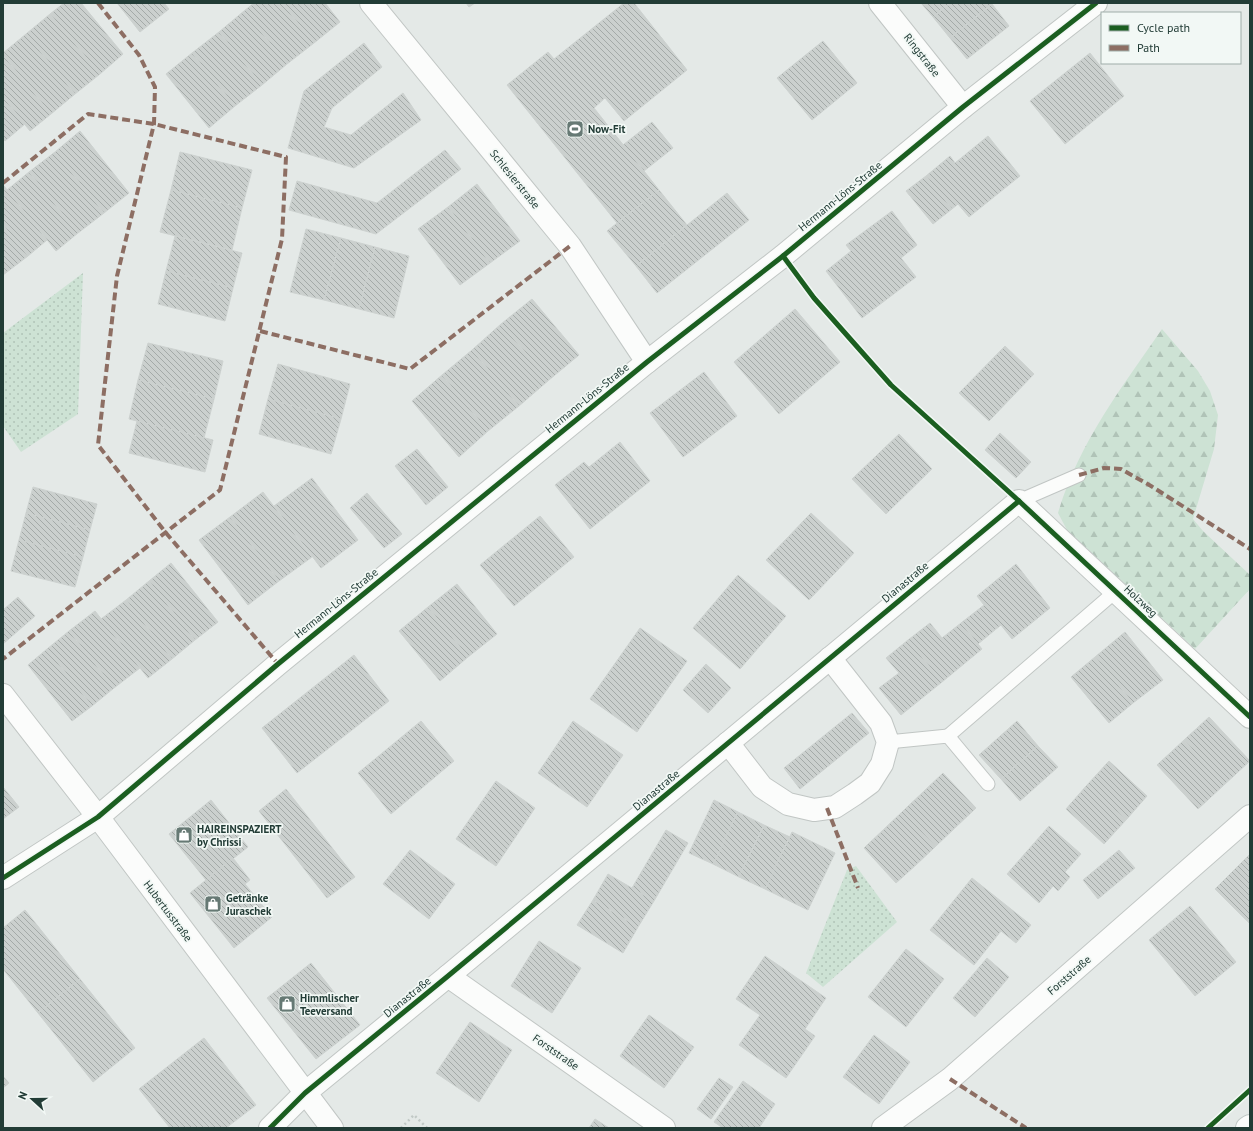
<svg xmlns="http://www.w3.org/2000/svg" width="1253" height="1131" font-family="'PT Sans',sans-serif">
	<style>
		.forest { fill: url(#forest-firs) }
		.park { fill: url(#park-dots) }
		.building { fill: url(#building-back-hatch); stroke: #cdd2d0 }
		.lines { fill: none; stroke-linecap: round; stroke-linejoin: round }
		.service-casing { stroke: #c1c6c4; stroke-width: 15 }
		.minor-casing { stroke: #c1c6c4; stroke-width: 24 }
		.secondary-casing { stroke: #bfc7c4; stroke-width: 24 }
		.path { stroke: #c1c9c6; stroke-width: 2.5; stroke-dasharray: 2 3; stroke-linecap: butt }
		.service { stroke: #fbfcfb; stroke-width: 13 }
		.minor { stroke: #fbfcfb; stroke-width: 22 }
		.secondary { stroke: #fbfcfb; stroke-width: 22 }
		.quiet { stroke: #8d6e63; stroke-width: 4; stroke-dasharray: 8 4; stroke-linecap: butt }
		.cycleway-casing { stroke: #f2f8f5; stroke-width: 8 }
		.cycleway { stroke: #1b5e20; stroke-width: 5 }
		.labels { text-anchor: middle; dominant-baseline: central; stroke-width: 3.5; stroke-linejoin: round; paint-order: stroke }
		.street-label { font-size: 11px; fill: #223c36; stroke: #f2f8f5 }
		.poi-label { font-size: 11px; font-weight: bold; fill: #223c36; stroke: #f2f8f5; text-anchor: start }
	</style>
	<defs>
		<pattern id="forest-firs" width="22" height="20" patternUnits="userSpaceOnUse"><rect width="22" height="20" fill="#cde2d4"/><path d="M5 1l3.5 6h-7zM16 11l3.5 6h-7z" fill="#b0c3b7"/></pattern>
		<pattern id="park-dots" width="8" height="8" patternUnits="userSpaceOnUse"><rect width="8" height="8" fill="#cde2d4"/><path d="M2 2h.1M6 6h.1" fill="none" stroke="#b0c3b7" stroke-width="1.8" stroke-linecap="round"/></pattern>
		<pattern id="building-back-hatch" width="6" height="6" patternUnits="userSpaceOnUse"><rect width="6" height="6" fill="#cbd0ce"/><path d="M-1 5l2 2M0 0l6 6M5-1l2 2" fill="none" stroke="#a4aaa8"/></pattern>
	</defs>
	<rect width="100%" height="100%" fill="#e4e9e7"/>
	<path class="forest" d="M1162,329L1198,371L1210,391L1218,415L1214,449L1193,519L1203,531L1250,575V589L1195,649L1067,530L1058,513C1078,444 1122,387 1162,329Z"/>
	<g class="park">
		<path d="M83,273L78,414L21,452L3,426V333Z"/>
		<path d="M856,866L897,922L823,987L806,973L847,870Z"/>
	</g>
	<g class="building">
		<path d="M64,3H81L123,54L100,74L50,14Z"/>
		<path d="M117,3H164L169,9L140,32Z"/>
		<path d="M254,3H282L314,43L287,64L244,11Z"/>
		<path d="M282,3H325L340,22L314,43Z"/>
		<path d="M466,3H475L469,7Z"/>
		<path d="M624,3H634L687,70L624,121L605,98L594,108L659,190L617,223L507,85L548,52L554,59Z"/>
		<path d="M921,3H950L933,17Z"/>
		<path d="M950,3H991L992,4L950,38L933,17Z"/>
		<path d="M992,4L1009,26L967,59L950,38Z"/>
		<path d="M244,11L287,64L262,85L219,32Z"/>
		<path d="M50,14L100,74L75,94L26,34Z"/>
		<path d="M219,32L262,85L235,106L192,53Z"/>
		<path d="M26,34L75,94L51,114L3,55V53Z"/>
		<path d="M823,41L857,83L812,120L777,78Z"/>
		<path d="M364,43L382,67L332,108L324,127L351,135L403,93L421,120L354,168L288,148L304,91Z"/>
		<path d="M192,53L235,106L209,128L166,74Z"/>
		<path d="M1090,53L1124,96L1065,144L1030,101Z"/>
		<path d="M3,55L51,114L30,131L3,97Z"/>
		<path d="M3,97L25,124L5,141L3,139Z"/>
		<path d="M652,122L673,148L644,171L623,145Z"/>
		<path d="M80,131L129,193L104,213L55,152Z"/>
		<path d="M988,136L1020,176L969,217L958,204L952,209L926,176L950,156L955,163Z"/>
		<path d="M445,150L461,169L376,234L289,210L297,181L377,203Z"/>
		<path d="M55,152L104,213L78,233L29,172Z"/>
		<path d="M180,152L252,170L242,208L171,190Z"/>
		<path d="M29,172L78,233L56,251L7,190Z"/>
		<path d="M926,176L952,209L933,224L906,191Z"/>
		<path d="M477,184L520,241L490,263L448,207Z"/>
		<path d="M4,186L47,240L28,256L3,225Z"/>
		<path d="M171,190L242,208L232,250L160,232Z"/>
		<path d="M659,190L687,225L636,266L607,231Z"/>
		<path d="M727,193L749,220L657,293L636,266Z"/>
		<path d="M448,207L490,263L460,285L418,229Z"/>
		<path d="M892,211L917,245L901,258L916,277L862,318L826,271L851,251L846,245Z"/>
		<path d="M3,225L28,256L3,275Z"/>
		<path d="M306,229L341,238L324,300L290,292Z"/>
		<path d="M175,236L242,253L233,288L166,271Z"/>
		<path d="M341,238L375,247L359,309L324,300Z"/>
		<path d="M375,247L409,256L394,318L359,309Z"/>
		<path d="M166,271L233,288L225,321L158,304Z"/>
		<path d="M532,299L579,355L549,380L501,324Z"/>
		<path d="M795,309L840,362L779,414L734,362Z"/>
		<path d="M501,324L549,380L519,406L472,350Z"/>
		<path d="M148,343L223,361L214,399L138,380Z"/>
		<path d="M1005,346L1034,374L989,421L959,393Z"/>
		<path d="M472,350L519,406L488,431L442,375Z"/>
		<path d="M278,364L350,384L341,419L268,399Z"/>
		<path d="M704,372L737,416L683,457L650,413Z"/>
		<path d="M442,375L488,431L459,457L412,401Z"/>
		<path d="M138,380L214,399L204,438L129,419Z"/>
		<path d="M268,399L341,419L331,454L259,434Z"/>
		<path d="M137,421L213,440L205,472L129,453Z"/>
		<path d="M1000,433L1031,462L1016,478L985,450Z"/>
		<path d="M899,434L932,469L886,514L852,479Z"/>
		<path d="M620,442L650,481L590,529L555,485L584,462L589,467Z"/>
		<path d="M417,449L448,487L426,505L395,466Z"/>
		<path d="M312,478L358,540L321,568L274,506Z"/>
		<path d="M33,487L97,504L90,530L26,513Z"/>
		<path d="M263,492L312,557L279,581L230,517Z"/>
		<path d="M367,493L402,534L384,548L350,508Z"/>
		<path d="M26,513L90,530L83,557L19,540Z"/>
		<path d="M811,513L854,553L809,600L766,560Z"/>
		<path d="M540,516L574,557L514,606L480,565Z"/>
		<path d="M230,517L279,581L248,605L199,540Z"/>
		<path d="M19,540L83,557L75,587L11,571Z"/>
		<path d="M171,563L218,622L195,640L149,581Z"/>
		<path d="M1016,564L1050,608L1012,639L1001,625L978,644L961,623L984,605L977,596Z"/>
		<path d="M738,575L786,616L740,669L693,628Z"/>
		<path d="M149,581L195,640L172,659L126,600Z"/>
		<path d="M457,584L497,634L468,657L428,607Z"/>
		<path d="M18,597L35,616L3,644V610Z"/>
		<path d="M126,600L172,659L148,678L101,619Z"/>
		<path d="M428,607L468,657L440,681L399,631Z"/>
		<path d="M95,611L140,668L114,688L69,631Z"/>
		<path d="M930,623L942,638L961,623L982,649L942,682L908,640Z"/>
		<path d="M640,628L687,661L637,732L590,699Z"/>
		<path d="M69,631L114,688L92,706L47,649Z"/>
		<path d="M1125,632L1163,680L1133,703L1095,657Z"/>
		<path d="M908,640L942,682L901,715L879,688L899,673L886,658Z"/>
		<path d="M47,649L92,706L72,721L28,665Z"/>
		<path d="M354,655L389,701L297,773L262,728Z"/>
		<path d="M1095,657L1133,703L1109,723L1071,677Z"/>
		<path d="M706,664L731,688L708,713L683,690Z"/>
		<path d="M852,713L869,733L800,789L784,768Z"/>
		<path d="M1209,717L1250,761L1224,785L1184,740Z"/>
		<path d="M421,721L454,761L391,814L358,773Z"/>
		<path d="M573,721L623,755L587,807L538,773Z"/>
		<path d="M1017,721L1038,746L1001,779L979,755Z"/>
		<path d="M1184,740L1224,785L1198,809L1157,765Z"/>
		<path d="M1038,746L1058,767L1020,801L1001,779Z"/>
		<path d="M1109,761L1147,796L1126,820L1087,785Z"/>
		<path d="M943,773L976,808L936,846L903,811Z"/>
		<path d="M496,781L535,808L496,866L456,839Z"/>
		<path d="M1087,785L1126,820L1104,844L1066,809Z"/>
		<path d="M3,787L19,807L3,819Z"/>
		<path d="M286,789L355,877L327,898L259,811Z"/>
		<path d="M211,800L248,847L206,880L169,834Z"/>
		<path d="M714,800L738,812L713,864L689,853Z"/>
		<path d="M903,811L936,846L916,865L883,830Z"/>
		<path d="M738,812L764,825L739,877L713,864Z"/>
		<path d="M764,825L790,837L765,889L739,877Z"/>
		<path d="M1049,826L1081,854L1065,872L1070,877L1058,891L1053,886L1039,903L1007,874Z"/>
		<path d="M666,830L688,843L654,901L632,888Z"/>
		<path d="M883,830L916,865L896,883L864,848Z"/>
		<path d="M792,832L835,853L808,910L765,889Z"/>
		<path d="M410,850L455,884L429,919L383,884Z"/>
		<path d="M1119,850L1135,868L1098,899L1083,880Z"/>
		<path d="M1250,854V924L1215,889Z"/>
		<path d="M233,858L250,880L245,884L272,917L234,948L190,893Z"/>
		<path d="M608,874L654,901L638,927L593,900Z"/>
		<path d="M972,878L1031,925L1016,943L1001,931L974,965L930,930Z"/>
		<path d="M593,900L638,927L623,953L577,925Z"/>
		<path d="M1190,906L1236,962L1195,996L1149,940Z"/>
		<path d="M25,910L80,979L38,1013L3,969V928Z"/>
		<path d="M539,941L581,968L552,1013L511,986Z"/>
		<path d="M906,949L944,979L906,1027L868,997Z"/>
		<path d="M765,956L826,998L805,1029L815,1036L786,1078L739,1045L760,1015L736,999Z"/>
		<path d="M987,958L1009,977L975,1017L953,998Z"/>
		<path d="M311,963L360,1025L316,1059L267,998Z"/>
		<path d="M80,979L135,1048L93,1082L38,1013Z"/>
		<path d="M649,1015L694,1047L664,1088L620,1056Z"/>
		<path d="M470,1022L512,1050L479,1102L436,1073Z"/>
		<path d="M874,1035L910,1062L879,1104L843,1077Z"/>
		<path d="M204,1038L256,1105L226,1128H170L139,1089Z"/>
		<path d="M3,1076L9,1083L3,1088Z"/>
		<path d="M719,1078L733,1087L711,1119L697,1109Z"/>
		<path d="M743,1081L775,1104L759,1128H723L714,1122Z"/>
		<path d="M595,1119L609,1128H589Z"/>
	</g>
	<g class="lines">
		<g class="service-casing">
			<g id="service">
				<path d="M1019,501L1079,475"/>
				<path d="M948,736L1116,591"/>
				<path d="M888,742L948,736L988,784"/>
			</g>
		</g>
		<g class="minor-casing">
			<g id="minor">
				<path d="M371,3L570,246L647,362"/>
				<path d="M880,3L963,107"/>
				<path d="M3,695L98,817L332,1128"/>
				<path d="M728,743L762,787L788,804L814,810L835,807L855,794L870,783L882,764L888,742L881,723L830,658"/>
				<path d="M3,878L98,817L278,664L647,362L783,256L963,107L1096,3"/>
				<path d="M448,976L664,1128"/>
				<path d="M270,1128L305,1093L448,976L1019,501L1250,717"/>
				<path d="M883,1128L950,1079L1250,816"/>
			</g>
		</g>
		<g class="secondary-casing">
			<path id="secondary" d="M1247,1128L1250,1126"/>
		</g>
		<path class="path" d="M401,1128L414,1115L427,1128"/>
		<use href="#service" class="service"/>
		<use href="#minor" class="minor"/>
		<use href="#secondary" class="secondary"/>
		<g class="quiet">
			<path d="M98,3L139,55L155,87L154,124L117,276L98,445L166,533L278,664"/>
			<path d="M3,183L88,114L154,124L286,157L282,239L220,490L3,659"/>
			<path d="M260,331L410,369L570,246"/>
			<path d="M1079,475L1104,468L1121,469L1151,486L1250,549"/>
			<path d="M827,808L858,888"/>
			<path d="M950,1079L1026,1128"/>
		</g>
		<g class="cycleway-casing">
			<g id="cycleway">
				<path d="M783,256L814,298L891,385L1019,501L1250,717"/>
				<path d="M3,878L98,817L278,664L647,362L783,256L963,107L1096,3"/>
				<path d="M270,1128L305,1093L448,976L1019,501"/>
				<path d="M1208,1128L1250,1090"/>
			</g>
		</g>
		<use href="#cycleway" class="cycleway"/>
	</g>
	<defs>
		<g id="stadium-square" transform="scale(0.9)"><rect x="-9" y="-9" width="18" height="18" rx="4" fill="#667974" stroke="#f2f8f5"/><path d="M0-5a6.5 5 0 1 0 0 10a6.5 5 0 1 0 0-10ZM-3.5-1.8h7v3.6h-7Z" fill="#fff"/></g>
		<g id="shop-square" transform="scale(0.9)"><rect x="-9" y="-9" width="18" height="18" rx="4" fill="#667974" stroke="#f2f8f5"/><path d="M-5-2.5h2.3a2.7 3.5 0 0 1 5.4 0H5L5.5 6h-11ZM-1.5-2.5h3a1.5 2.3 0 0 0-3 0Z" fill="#fff"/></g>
	</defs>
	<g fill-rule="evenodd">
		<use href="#stadium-square" x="575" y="129"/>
		<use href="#shop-square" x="184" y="835"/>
		<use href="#shop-square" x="213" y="904"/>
		<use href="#shop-square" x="287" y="1004"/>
	</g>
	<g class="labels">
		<g class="street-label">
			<text transform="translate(922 55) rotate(52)">Ringstraße</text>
			<text transform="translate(515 179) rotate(51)">Schlesierstraße</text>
			<text transform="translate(840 196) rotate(-39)">Hermann-Löns-Straße</text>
			<text transform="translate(587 398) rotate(-39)">Hermann-Löns-Straße</text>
			<text transform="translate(905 582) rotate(-40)">Dianastraße</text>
			<text transform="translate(1141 601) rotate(43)">Holzweg</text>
			<text transform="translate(336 603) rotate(-39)">Hermann-Löns-Straße</text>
			<text transform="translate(656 790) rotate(-40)">Dianastraße</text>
			<text transform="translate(168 911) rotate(53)">Hubertusstraße</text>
			<text transform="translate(1069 975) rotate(-41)">Forststraße</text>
			<text transform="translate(407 997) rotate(-39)">Dianastraße</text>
			<text transform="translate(556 1052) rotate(35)">Forststraße</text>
		</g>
		<g class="poi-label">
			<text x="588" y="129">Now-Fit</text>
			<text x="197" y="829">HAIREINSPAZIERT<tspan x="197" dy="13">by Chrissi</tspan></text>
			<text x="226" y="898">Getränke<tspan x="226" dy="13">Juraschek</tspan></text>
			<text x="300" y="998">Himmlischer<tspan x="300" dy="13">Teeversand</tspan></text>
		</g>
	</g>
	<rect width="1253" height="1131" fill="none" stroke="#223c36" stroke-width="8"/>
	<rect x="1101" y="12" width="140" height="52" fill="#f2f8f5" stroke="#9fada9"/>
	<rect x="1109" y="25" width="20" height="6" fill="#1b5e20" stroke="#9fada9"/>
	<text x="1137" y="32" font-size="12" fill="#223c36">Cycle path</text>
	<rect x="1109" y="45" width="20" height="6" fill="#8d6e63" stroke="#9fada9"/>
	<text x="1137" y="52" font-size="12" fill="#223c36">Path</text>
	<g transform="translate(32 1099) rotate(291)" stroke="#f2f8f5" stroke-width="3" paint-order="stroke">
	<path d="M0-3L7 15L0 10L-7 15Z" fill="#223c36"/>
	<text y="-6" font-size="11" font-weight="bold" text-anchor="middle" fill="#223c36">N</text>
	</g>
</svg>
